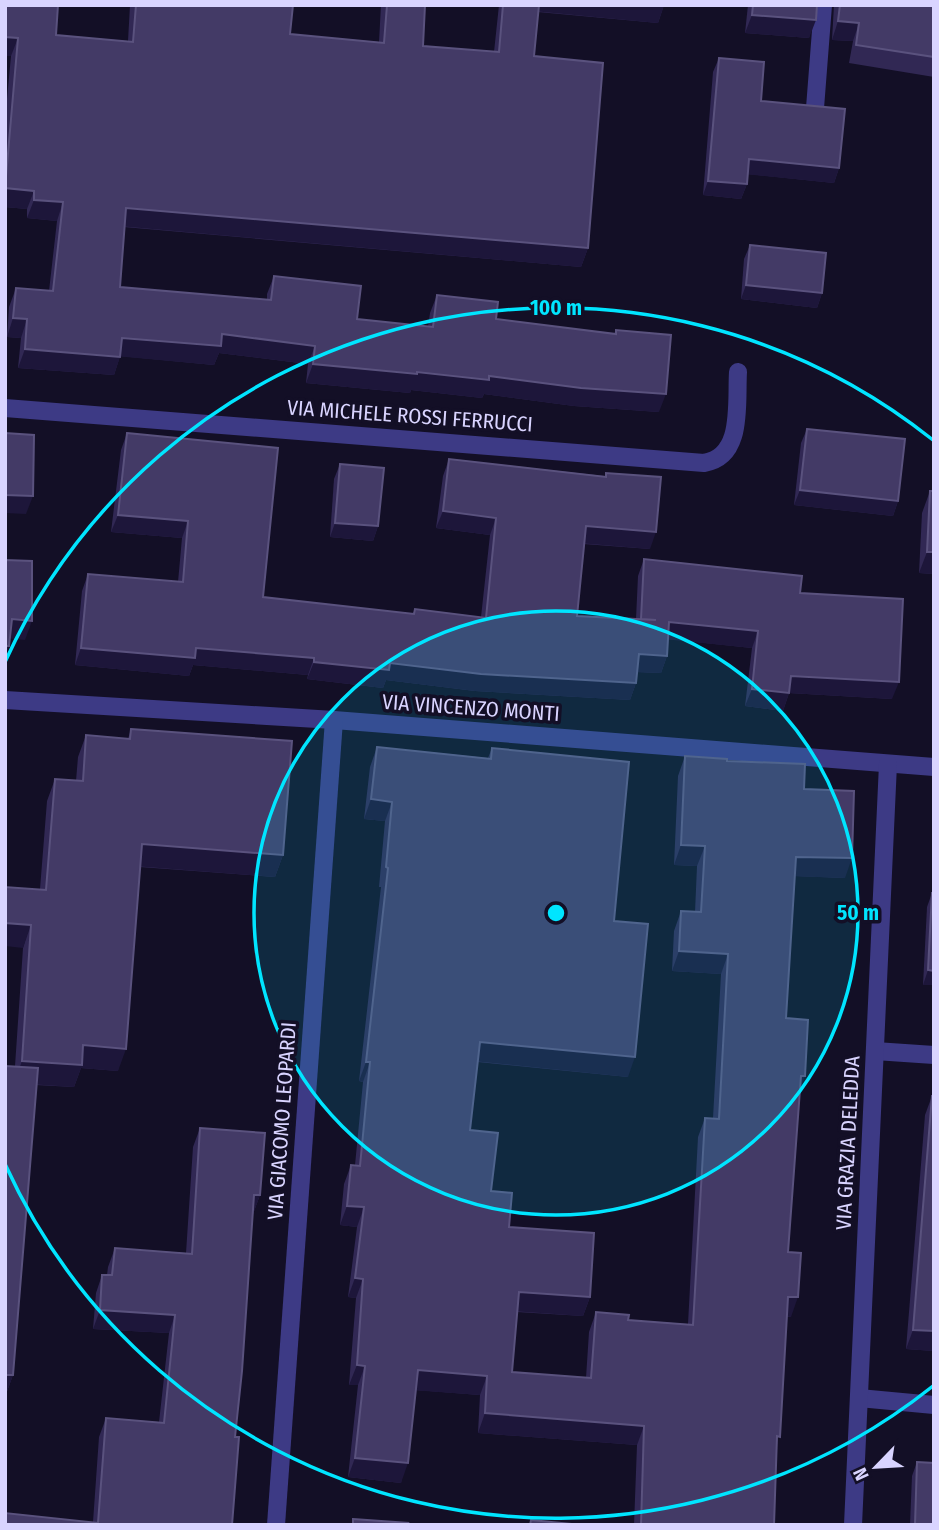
<svg xmlns="http://www.w3.org/2000/svg" width="939" height="1530" font-family="'Fira Sans Condensed',sans-serif">
	<style>
		.lines { fill: none; stroke-linecap: round; stroke-linejoin: round }
		.street { stroke: #3d3a85; stroke-width: 18 }
		.wall { fill: #312854 }
		.shaded-wall { fill: #1d163a }
		.building { fill: #433a66; stroke: #5a527e; stroke-width: 2 }
		.ring { fill: none; stroke: #00e5ff; stroke-width: 3.5 }
		.labels { text-anchor: middle; dominant-baseline: central; stroke-width: 7; stroke-linejoin: round; paint-order: stroke }
		.street-label { font-size: 21px; fill: #d9d4ff; stroke: #130f26 }
		.centre { fill: #00e5ff; stroke: #130f26; stroke-width: 3.5 }
		.ring-label { font-size: 21px; text-anchor: middle; font-weight: bold; fill: #00e5ff; stroke: #130f26; stroke-width: 7; stroke-linejoin: round; paint-order: stroke }
	</style>
	<rect width="100%" height="100%" fill="#130f26"/>
	<g class="lines">
		<g class="street">
			<path d="M815,108L823,5"/>
			<path d="M5,408L704,463C744,457 736,403 738,372"/>
			<path d="M5,700L334,720L934,767"/>
			<path d="M875,1051L934,1055"/>
			<path d="M859,1398L934,1405"/>
			<path d="M276,1525L334,720"/>
			<path d="M853,1525L888,764"/>
		</g>
	</g>
	<g class="wall">
		<path d="M5,5L56,35L128,41L130,5H293L290,34L379,42L381,5H425L423,46L494,52L499,5H664L658,23L538,12L534,56L588,248L581,267L124,227L120,287L267,300V294L274,276L357,319L428,327L430,313L437,295L496,319L614,334L616,330L659,412L574,406L484,394L482,398L411,390L410,393L306,383L308,364L219,353L214,365L120,356L114,375L18,368L21,338L7,337L9,307L16,288L49,291L57,221L27,218V209L5,207V120L11,56H5Z"/>
		<path d="M748,5H817L809,38L745,33Z"/>
		<path d="M834,5H934V77L849,63L853,41L832,40Z"/>
		<path d="M719,58L761,101L839,168L834,183L748,174L747,184L741,199L703,195L713,72Z"/>
		<path d="M750,245L822,293L817,308L741,299L744,259Z"/>
		<path d="M807,429L898,501L893,516L794,505L801,443Z"/>
		<path d="M127,433L263,597L413,614L415,609L481,617L490,535L436,528L443,476L449,459L605,476L606,473L650,549L584,544L577,616L636,619L638,576L644,559L800,593L892,699L789,693L783,711L745,706L752,648L668,639L667,656L661,673L637,672L636,683L630,700L475,691L386,680L383,688L307,679L308,675L193,665L189,676L75,665L82,591L88,574L178,582L182,538L111,532L121,450Z"/>
		<path d="M340,464L378,526L373,541L330,537L334,479Z"/>
		<path d="M930,491L934,574L919,573L922,513Z"/>
		<path d="M131,729L283,855L275,877L140,867L118,1071L81,1068L74,1087L36,1085L13,1375L5,1397V1066H15L23,948L40,889L47,801L55,779L76,781L78,757L86,735L128,739Z"/>
		<path d="M377,747L488,758L492,748L614,921L628,1077L478,1062L470,1130L491,1191L509,1227L590,1297L583,1316L517,1312L512,1372L586,1378L589,1332L596,1312L628,1320L688,1324L698,1137L705,1118H713L721,974L672,971L674,931L681,911L695,912L697,866L674,865L678,776L685,756L727,761L804,789L845,878L795,876L786,1018L799,1092L788,1252L791,1317H787L777,1445L774,1525H634L637,1445L478,1433L480,1395L416,1390L401,1483L348,1477L358,1385H349L356,1298L348,1297L357,1227L340,1225L344,1184L351,1165H355L363,1082L359,1081L381,887H379L385,821L364,819L370,767Z"/>
		<path d="M932,893H934V985H923L927,907Z"/>
		<path d="M932,1096H934V1351L906,1349L925,1115Z"/>
		<path d="M200,1128L260,1195L253,1214H252L235,1437L232,1525L93,1522L99,1437L106,1418L159,1422L169,1333L93,1329L96,1293L102,1275H107L108,1267L115,1248L186,1253L193,1147Z"/>
		<path d="M917,1462L934,1525H910L912,1476Z"/>
	</g>
	<g class="shaded-wall">
		<path d="M535,5H664L658,23L533,11Z"/>
		<path d="M752,15L816,20L809,38L745,33Z"/>
		<path d="M838,21L859,23L853,41L832,40Z"/>
		<path d="M5,37L18,38L11,56H5Z"/>
		<path d="M749,159L839,168L834,183L744,174Z"/>
		<path d="M708,181L747,184L741,199L703,195Z"/>
		<path d="M5,188L34,191L27,209L5,207Z"/>
		<path d="M34,200L63,202L57,221L27,218Z"/>
		<path d="M126,208L588,248L581,267L119,226Z"/>
		<path d="M746,285L822,293L817,308L741,299Z"/>
		<path d="M13,318L27,319L21,338L7,337Z"/>
		<path d="M222,334L315,346L308,364L219,353L214,365L115,356L122,338Z"/>
		<path d="M25,349L120,357L114,375L18,368Z"/>
		<path d="M313,364L489,376L666,394L659,412L574,406L484,394L482,398L411,390L410,393L306,383Z"/>
		<path d="M800,490L898,501L893,516L794,505Z"/>
		<path d="M5,495L33,496L26,514L5,513Z"/>
		<path d="M443,511L496,518L490,535L436,528Z"/>
		<path d="M118,515L188,521L182,538L111,532Z"/>
		<path d="M335,523L378,526L373,541L330,537Z"/>
		<path d="M586,526L656,532L650,549L579,543Z"/>
		<path d="M927,552H934V574L919,573Z"/>
		<path d="M12,619L32,621L25,640L5,638Z"/>
		<path d="M669,622L758,631L752,648L663,639Z"/>
		<path d="M5,646H9L5,657Z"/>
		<path d="M81,648H196L314,658L308,675L193,665L189,676L75,665Z"/>
		<path d="M639,654L667,656L661,673L633,672Z"/>
		<path d="M314,662L390,663L636,683L630,700L475,691L386,680L383,688L307,679Z"/>
		<path d="M791,676L899,682L892,699L789,693L783,711L745,706L752,689Z"/>
		<path d="M371,799L392,802L385,821L364,819Z"/>
		<path d="M142,844L283,855L275,877L134,866Z"/>
		<path d="M681,845L705,846L697,866L674,865Z"/>
		<path d="M796,857L852,858L845,878L789,876Z"/>
		<path d="M5,923L31,925L23,948L5,946Z"/>
		<path d="M679,951L728,954L721,974L672,971Z"/>
		<path d="M928,970L934,971V985H923Z"/>
		<path d="M480,1042L635,1057L628,1077L473,1061Z"/>
		<path d="M83,1045L126,1049L118,1071L81,1068L74,1087L14,1083L22,1061Z"/>
		<path d="M366,1062H370L363,1082L359,1081Z"/>
		<path d="M801,1076H805L798,1096Z"/>
		<path d="M254,1195H260L253,1214L247,1213Z"/>
		<path d="M347,1206L364,1207L357,1227L340,1225Z"/>
		<path d="M355,1278L363,1279L356,1298L348,1297Z"/>
		<path d="M519,1292L590,1297L583,1316L512,1311Z"/>
		<path d="M788,1297H798L791,1317L781,1316Z"/>
		<path d="M100,1310L175,1315L169,1333L93,1329Z"/>
		<path d="M913,1330L934,1331V1351L906,1349Z"/>
		<path d="M357,1365L365,1366L358,1385H349Z"/>
		<path d="M418,1370L487,1376L480,1395L411,1390Z"/>
		<path d="M5,1375H13L5,1397Z"/>
		<path d="M485,1413L644,1426L637,1445L478,1433Z"/>
		<path d="M355,1458L408,1463L401,1483L348,1477Z"/>
	</g>
	<g class="building">
		<path d="M5,5H58L56,35L133,42L136,5H293L290,34L384,43L387,5H425L423,46L499,52L503,5H539L534,56L603,63L588,248L126,208L120,287L271,300L274,276L361,286L357,319L433,327L437,295L498,302L496,319L616,334V330L671,335L666,394L581,388L489,376V380L417,372V374L313,364L315,346L222,334L221,346L122,338L120,357L25,349L27,319L13,318L16,288L53,291L63,202L34,200V191L5,188L18,38L5,37Z"/>
		<path d="M753,5H817L816,20L752,15Z"/>
		<path d="M840,5H934V57L856,45L859,23L838,21Z"/>
		<path d="M719,58L764,62L761,101L845,109L839,168L749,159L747,184L708,181Z"/>
		<path d="M750,245L826,253L822,293L746,285Z"/>
		<path d="M807,429L905,439L898,501L800,490Z"/>
		<path d="M5,433L34,435L33,496L5,495Z"/>
		<path d="M127,433L278,448L263,597L414,614L415,609L486,618L496,518L443,511L449,459L606,477V473L661,477L656,532L586,526L577,616L656,620L641,619L644,559L802,576L800,593L903,599L899,682L791,676L789,693L752,689L758,631L669,622L667,656L639,654L636,683L481,674L390,663L389,670L314,662V658L196,648L195,658L81,648L88,574L183,582L188,521L118,515Z"/>
		<path d="M340,464L384,468L378,526L335,523Z"/>
		<path d="M930,491H934V552H927Z"/>
		<path d="M5,560L32,561V621L12,619L9,646H5Z"/>
		<path d="M131,729L292,741L283,855L142,844L126,1049L83,1045L82,1065L22,1061L31,925L5,923V887L46,890L55,779L83,781L86,735L130,739Z"/>
		<path d="M377,747L491,759L492,748L629,762L614,921L648,924L635,1057L480,1042L470,1130L498,1133L491,1191L512,1193L509,1227L594,1233L590,1297L519,1292L512,1372L591,1378L596,1312L629,1315L628,1320L693,1325L705,1118L719,1119L728,954L679,951L681,911L701,912L705,846L681,845L685,756L727,759V761L805,764L804,789L854,791L852,858L796,857L786,1018L808,1020L805,1076H801L788,1252L801,1253L798,1297H788L780,1437L777,1436L774,1525H641L644,1426L485,1413L487,1376L418,1370L408,1463L355,1458L365,1366L357,1365L363,1279L355,1278L364,1207L347,1206L351,1165L360,1166L370,1062H366L388,868L386,867L392,802L371,799Z"/>
		<path d="M932,893H934V971L928,970Z"/>
		<path d="M5,1066L38,1068L13,1375H5Z"/>
		<path d="M932,1096H934V1331L913,1330Z"/>
		<path d="M200,1128L265,1133L260,1195H254L242,1371L235,1437H239L232,1525H5V1513L98,1523L106,1418L164,1423L175,1315L100,1310L102,1275H112L115,1248L192,1254Z"/>
		<path d="M917,1462L934,1463V1525H915Z"/>
		<path d="M353,1519L408,1523L407,1525H353Z"/>
		<path d="M531,1520L582,1525H530Z"/>
	</g>
	<circle cx="556" cy="913" r="302" fill="#00e5ff" fill-opacity=".12"/>
	<g class="ring">
		<circle cx="556" cy="913" r="302"/>
		<path d="M933 1386A605 605 0 0 1 5 1164M5 662A605 605 0 0 1 933 440"/>
	</g>
	<g class="labels">
		<g class="street-label">
			<text transform="translate(410 416) rotate(4)">VIA MICHELE ROSSI FERRUCCI</text>
			<text transform="translate(471 708) rotate(4)">VIA VINCENZO MONTI</text>
			<text transform="translate(282 1121) rotate(-86)">VIA GIACOMO LEOPARDI</text>
			<text transform="translate(848 1143) rotate(-87)">VIA GRAZIA DELEDDA</text>
		</g>
	</g>
	<circle cx="556" cy="913" r="10" class="centre"/>
	<g class="ring-label">
		<text x="556" y="315">100 m</text>
		<text x="858" y="920">50 m</text>
	</g>
	<rect width="939" height="1530" fill="none" stroke="#d9d4ff" stroke-width="14"/>
	<g transform="translate(876 1467) rotate(245)" stroke="#130f26" stroke-width="5" paint-order="stroke">
	<path d="M0-5L12 26L0 18L-12 26Z" fill="#d9d4ff"/>
	<text y="-10" font-size="19" font-weight="bold" text-anchor="middle" fill="#d9d4ff">N</text>
	</g>
</svg>
